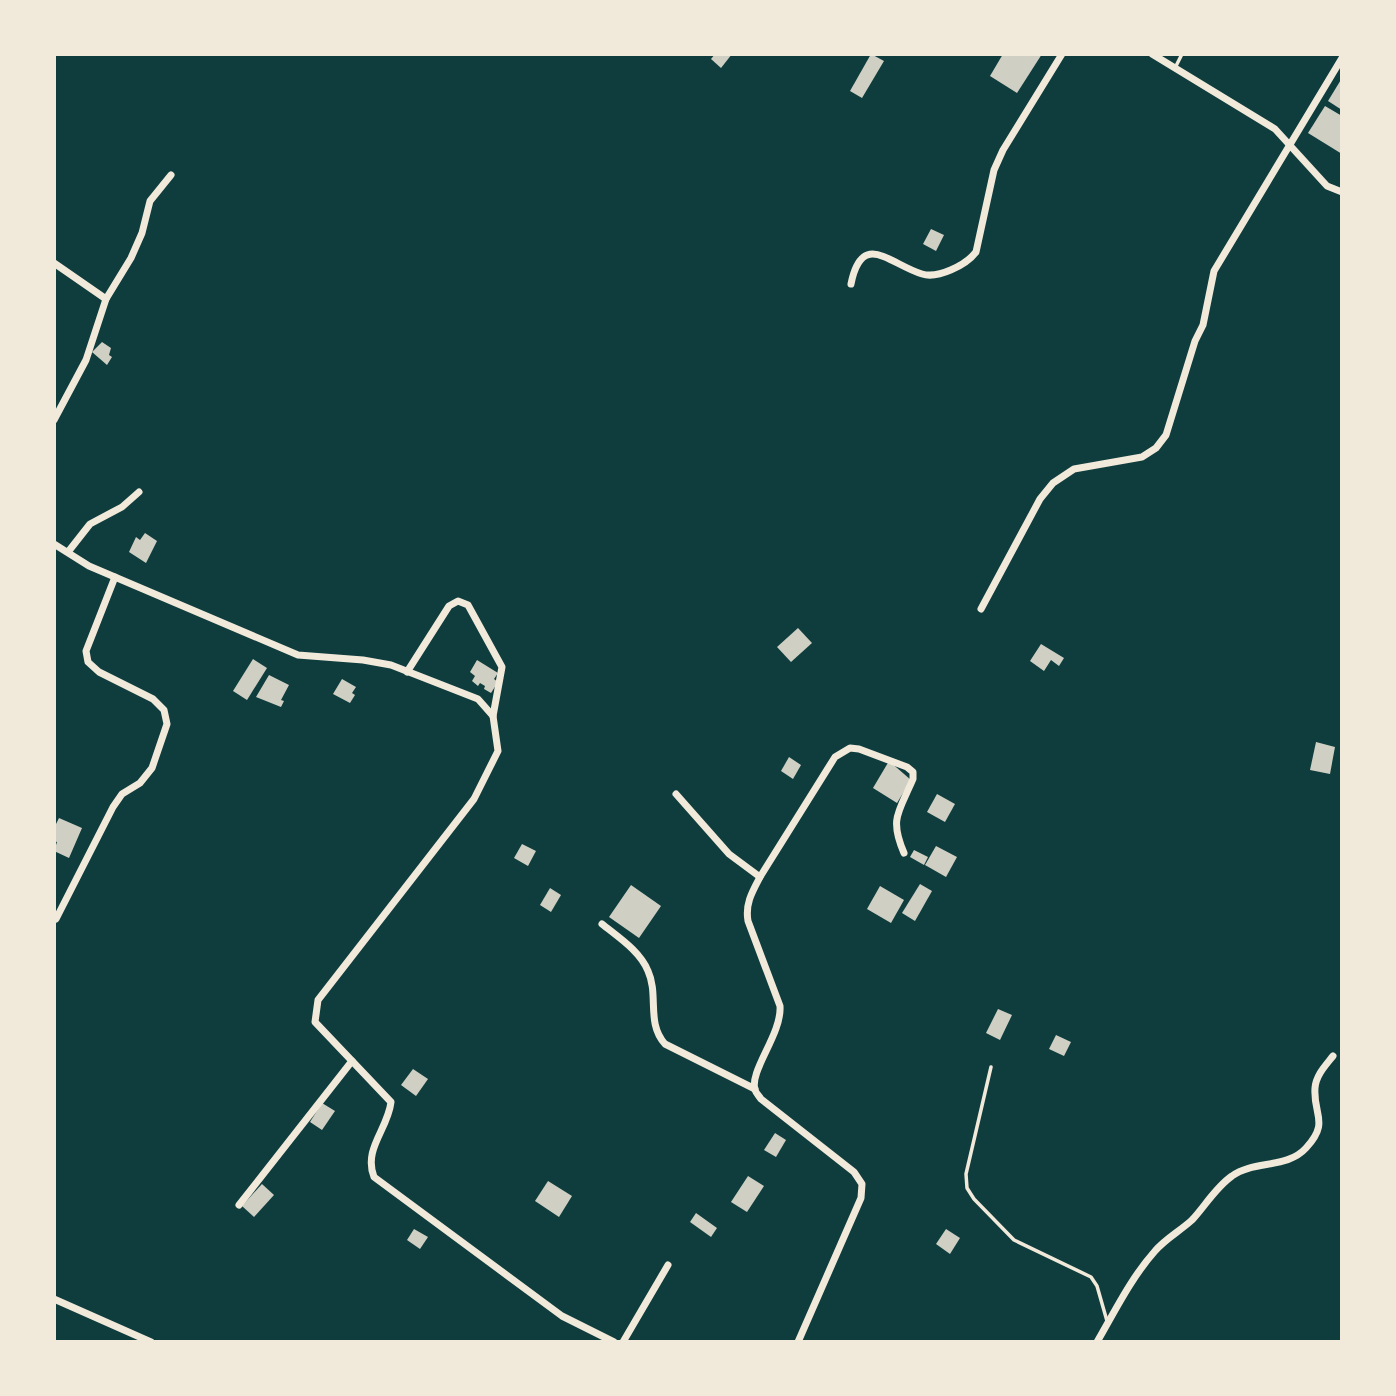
<svg xmlns="http://www.w3.org/2000/svg" width="1396" height="1396" font-family="Arial,sans-serif">
	<style>
		.building { fill: #cfcfc3 }
		.lines { fill: none; stroke-linecap: round; stroke-linejoin: round }
		.service { stroke: #f1e9da; stroke-width: 3.5 }
		.minor { stroke: #f1e9da; stroke-width: 7 }
	</style>
	<rect width="100%" height="100%" fill="#0f3d3e"/>
	<g class="building">
		<path d="M715,54H732L721,68L711,59Z"/>
		<path d="M871,54L884,61L862,98L850,91Z"/>
		<path d="M1003,54H1042L1017,93L990,76Z"/>
		<path d="M1342,78V110L1328,101Z"/>
		<path d="M1325,106L1342,116V154L1308,133Z"/>
		<path d="M931,229L944,235L936,251L923,244Z"/>
		<path d="M102,342L111,348L109,355L112,357L107,365L92,352Z"/>
		<path d="M145,533L157,541L146,563L129,552L136,537L140,540Z"/>
		<path d="M798,628L812,643L791,662L777,647Z"/>
		<path d="M1041,644L1064,658L1059,666L1051,660L1044,671L1030,661Z"/>
		<path d="M253,659L267,668L247,700L233,691Z"/>
		<path d="M477,660L498,673L494,679L498,682L491,693L484,689L485,686L480,683L478,686L472,681L475,676L470,672Z"/>
		<path d="M269,675L289,685L281,700L284,701L281,707L256,697Z"/>
		<path d="M342,679L356,687L352,693L355,695L350,703L333,694Z"/>
		<path d="M1316,742L1335,747L1330,774L1310,770Z"/>
		<path d="M789,757L801,765L793,779L781,771Z"/>
		<path d="M889,761L911,780L897,803L873,788Z"/>
		<path d="M937,794L955,804L945,822L927,812Z"/>
		<path d="M59,818L82,828L69,858L54,851L57,842L54,841V828Z"/>
		<path d="M522,844L536,851L528,866L514,858Z"/>
		<path d="M936,846L957,857L946,877L925,865Z"/>
		<path d="M914,850L928,857L924,865L910,857Z"/>
		<path d="M920,884L932,891L915,921L902,913Z"/>
		<path d="M631,885L661,906L639,938L609,917Z"/>
		<path d="M880,886L904,900L891,923L867,909Z"/>
		<path d="M550,888L561,895L551,912L540,905Z"/>
		<path d="M998,1009L1012,1015L1000,1040L986,1033Z"/>
		<path d="M1056,1035L1071,1042L1064,1056L1049,1049Z"/>
		<path d="M413,1069L428,1079L416,1096L401,1085Z"/>
		<path d="M322,1103L335,1111L322,1130L310,1122Z"/>
		<path d="M775,1133L786,1140L776,1157L764,1150Z"/>
		<path d="M748,1176L764,1186L747,1212L731,1202Z"/>
		<path d="M548,1181L572,1196L559,1217L535,1201Z"/>
		<path d="M262,1184L274,1195L254,1217L242,1206Z"/>
		<path d="M696,1213L717,1228L711,1237L690,1222Z"/>
		<path d="M414,1229L428,1237L420,1249L407,1240Z"/>
		<path d="M946,1229L960,1238L950,1254L936,1244Z"/>
	</g>
	<g class="lines">
		<g class="service">
			<path d="M1175,68L1182,54"/>
			<path d="M991,1067L966,1174L967,1188L974,1199L1014,1240L1091,1277L1097,1286L1107,1321"/>
		</g>
		<g class="minor">
			<path d="M1152,54L1275,129L1327,186L1342,192"/>
			<path d="M54,263L106,299"/>
			<path d="M851,284C862,229 891,265 922,274C938,279 966,265 976,252L994,170L1003,150L1062,54"/>
			<path d="M54,420L86,360L106,299L131,258L142,233L150,201L171,175"/>
			<path d="M54,544L89,566L298,655L363,660L391,665L478,699L493,716L498,751L474,799L318,1000L315,1022L391,1102C388,1129 363,1149 374,1177L562,1316L614,1342"/>
			<path d="M68,552L90,524L122,507L139,492"/>
			<path d="M981,609L1040,499L1053,483L1074,469L1142,457L1156,448L1166,435L1195,341L1203,325L1214,271L1342,58"/>
			<path d="M407,672L449,606L458,601L468,605L502,667L493,716"/>
			<path d="M676,794L729,854L760,877"/>
			<path d="M56,919L113,807L122,794L140,783L152,768L167,724L164,710L153,699L99,672L88,662L86,651L115,577"/>
			<path d="M602,924C618,937 640,951 648,971C659,995 646,1023 665,1044L755,1089"/>
			<path d="M239,1205L352,1061"/>
			<path d="M54,1299L151,1342"/>
			<path d="M623,1342L668,1265"/>
			<path d="M798,1342L861,1198L862,1184L854,1172L761,1099C759,1096 756,1093 755,1090C749,1071 782,1034 780,1006L748,921C745,904 752,892 760,877L835,757L850,748L859,749L907,767L913,772V779C899,812 889,818 904,853"/>
			<path d="M1097,1342C1115,1311 1131,1278 1155,1251C1165,1239 1180,1231 1192,1220C1205,1206 1216,1187 1232,1176C1254,1160 1287,1169 1306,1148C1330,1122 1313,1115 1315,1088C1316,1075 1326,1065 1333,1056"/>
		</g>
	</g>
	<rect width="1396" height="1396" fill="none" stroke="#f1e9da" stroke-width="112"/>
</svg>
